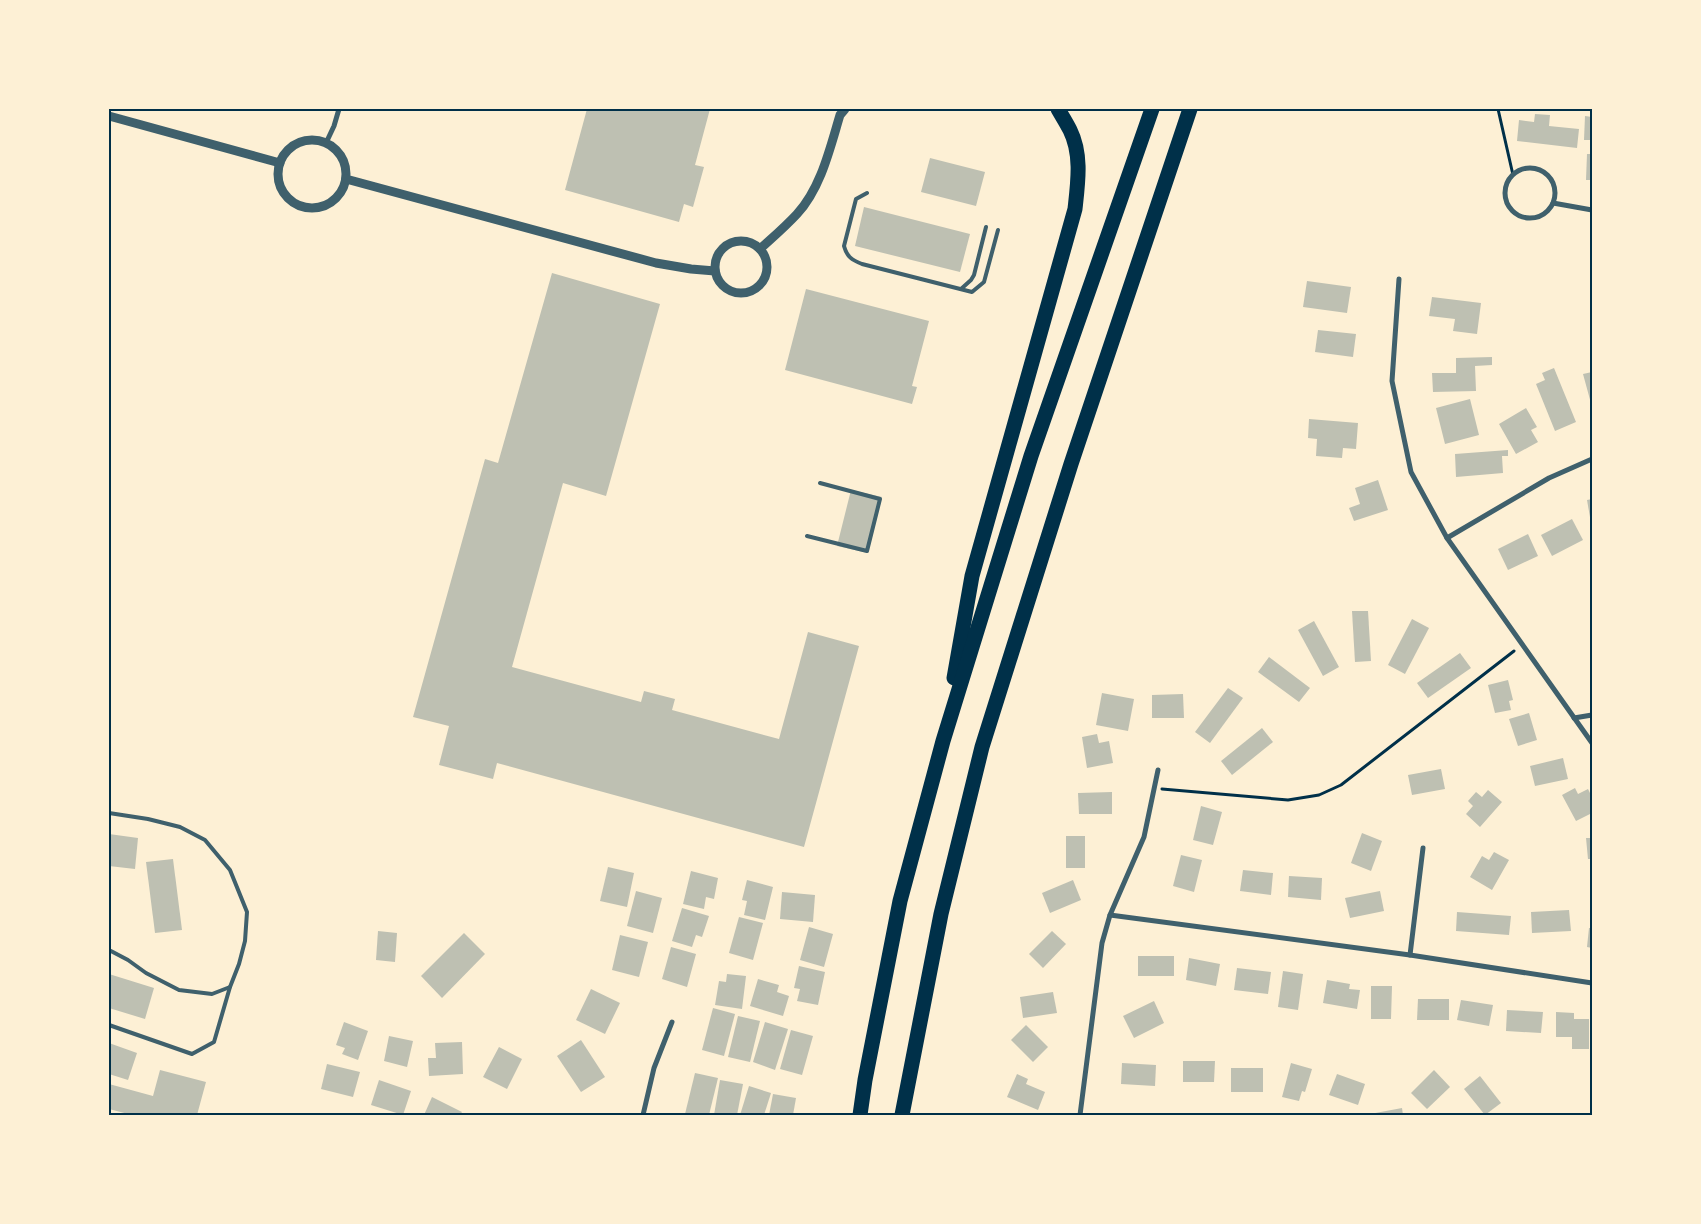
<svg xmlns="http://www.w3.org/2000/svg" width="1701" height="1224" font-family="Karla,sans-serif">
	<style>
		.building { fill: #bec0b2 }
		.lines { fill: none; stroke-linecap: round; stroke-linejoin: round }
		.path { stroke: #003049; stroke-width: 3 }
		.service { stroke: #3f606c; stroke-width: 4 }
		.minor { stroke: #3f606c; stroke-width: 5 }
		.tertiary { stroke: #3f606c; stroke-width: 9 }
		.motorway { stroke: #003049; stroke-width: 15 }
		.neatline { fill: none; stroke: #003049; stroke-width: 2 }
	</style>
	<rect width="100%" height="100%" fill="#fdf0d5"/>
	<g class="building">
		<path d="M587,109H710L695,165L704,167L693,207L684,204L679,222L565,190Z"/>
		<path d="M1535,114L1550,115L1549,126L1579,129L1577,148L1517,141L1519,120L1534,122Z"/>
		<path d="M1585,116L1592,117V140H1584Z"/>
		<path d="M1587,154H1592V180H1586Z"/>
		<path d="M930,158L985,172L976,206L921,192Z"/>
		<path d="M864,207L970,234L960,272L855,246Z"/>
		<path d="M552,273L660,304L606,496L563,483L512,667L641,702L644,691L675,699L672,710L779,739L808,632L859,646L804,847L497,763L493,779L439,765L449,726L413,717L485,459L498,463Z"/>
		<path d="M1307,281L1351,287L1347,313L1303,307Z"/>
		<path d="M806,289L929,321L912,386L917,387L912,404L785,370Z"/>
		<path d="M1432,297L1481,303L1477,334L1453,331L1455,319L1429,316Z"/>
		<path d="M1318,330L1356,334L1353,357L1315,352Z"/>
		<path d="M1492,357V365L1475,366L1476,391L1433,392L1432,373H1456V358Z"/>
		<path d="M1554,368L1576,422L1555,431L1536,384L1545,380L1542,373Z"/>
		<path d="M1592,372V407L1583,374Z"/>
		<path d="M1470,399L1479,435L1445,444L1436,408Z"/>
		<path d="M1526,408L1537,427L1531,430L1538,442L1516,454L1499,424Z"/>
		<path d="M1309,419L1358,423L1356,449L1343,448L1342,458L1316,456L1317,439L1308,438Z"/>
		<path d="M1508,450V456H1502L1503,473L1456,477L1455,454Z"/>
		<path d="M1378,480L1388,510L1354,521L1349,508L1360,504L1355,488Z"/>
		<path d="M851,490L882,497L868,553L837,546Z"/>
		<path d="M1592,499V523H1591L1587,500Z"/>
		<path d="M1572,519L1583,540L1552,556L1541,535Z"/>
		<path d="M1528,534L1538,556L1508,570L1498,549Z"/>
		<path d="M1352,611H1368L1371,661L1355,662Z"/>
		<path d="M1412,619L1429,628L1405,674L1388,665Z"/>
		<path d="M1314,621L1339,667L1323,676L1298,630Z"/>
		<path d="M1460,653L1471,668L1428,698L1417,683Z"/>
		<path d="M1269,657L1310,688L1299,702L1258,672Z"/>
		<path d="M1508,680L1513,700L1509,701L1511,710L1495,713L1488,685Z"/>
		<path d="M1228,688L1243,698L1210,743L1195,732Z"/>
		<path d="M1102,693L1134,699L1128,731L1096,725Z"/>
		<path d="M1183,694L1184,718H1152V695Z"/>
		<path d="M1529,713L1537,740L1518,746L1509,719Z"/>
		<path d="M1262,728L1273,742L1232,775L1221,761Z"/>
		<path d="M1097,734L1099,743L1109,741L1113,763L1087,768L1082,737Z"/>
		<path d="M1563,758L1568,779L1535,786L1530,766Z"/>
		<path d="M1441,769L1445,789L1412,795L1408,775Z"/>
		<path d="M1575,788L1578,794L1588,789L1592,797V813L1576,821L1562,795Z"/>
		<path d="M1488,790L1502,802L1480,827L1466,814L1473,806L1468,801L1476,792L1482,797Z"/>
		<path d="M1112,792V814H1079L1078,793Z"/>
		<path d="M1201,806L1222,812L1213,845L1193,840Z"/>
		<path d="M1362,833L1382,841L1371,871L1351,863Z"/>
		<path d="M109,834L138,838L135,869L109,866Z"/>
		<rect x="1066" y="836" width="19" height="32"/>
		<path d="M1586,838H1592V859H1588Z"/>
		<path d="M1494,852L1509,860L1492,890L1470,877L1482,856L1489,860Z"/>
		<path d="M1181,855L1202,860L1194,892L1173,886Z"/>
		<path d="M173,859L182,930L155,933L146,862Z"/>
		<path d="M608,867L634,873L627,907L600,901Z"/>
		<path d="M1243,870L1273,873L1271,895L1240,891Z"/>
		<path d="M691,871L718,878L714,899L706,897L704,909L683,904Z"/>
		<path d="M1289,876L1322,878L1321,900L1288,897Z"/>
		<path d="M747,880L773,887L765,920L744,915L747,901L742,900Z"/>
		<path d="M1073,880L1081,900L1050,913L1042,893Z"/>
		<path d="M636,891L662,898L653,933L627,926Z"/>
		<path d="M1380,891L1384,911L1350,918L1345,898Z"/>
		<path d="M782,892L815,895L813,922L780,919Z"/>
		<path d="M682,908L709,916L702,937L696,935L692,947L672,941Z"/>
		<path d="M1569,910L1571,931L1532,933L1531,912Z"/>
		<path d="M1457,912L1511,916L1509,935L1456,931Z"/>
		<path d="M739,917L763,923L753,960L729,953Z"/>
		<path d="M809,927L833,934L824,967L800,960Z"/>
		<path d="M1589,928H1592V948L1587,947Z"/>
		<path d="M378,931L397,933L395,962L376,960Z"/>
		<path d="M1052,931L1066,944L1043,968L1029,954Z"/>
		<path d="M464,933L485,954L442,998L421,976Z"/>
		<path d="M620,935L648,942L639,977L612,970Z"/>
		<path d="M671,947L696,954L687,987L662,979Z"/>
		<rect x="1138" y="956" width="36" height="20"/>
		<path d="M1189,958L1220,964L1216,986L1186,980Z"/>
		<path d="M799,966L825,972L818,1005L797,1001L800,989L794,988Z"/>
		<path d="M1237,968L1271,972L1268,994L1234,990Z"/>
		<path d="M1283,971L1303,974L1298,1010L1278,1007Z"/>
		<path d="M109,974L154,988L145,1019L109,1008Z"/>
		<path d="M727,974L746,976L742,1009L715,1005L719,981L726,982Z"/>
		<path d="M758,979L779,985L777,992L789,996L783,1016L750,1006Z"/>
		<path d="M1327,980L1350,984L1349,989L1360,990L1357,1009L1323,1003Z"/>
		<path d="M1371,986H1392L1391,1019H1371Z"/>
		<path d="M591,989L620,1003L605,1034L576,1020Z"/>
		<path d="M1053,992L1057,1013L1023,1018L1020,997Z"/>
		<path d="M1418,999H1449V1020H1417Z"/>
		<path d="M1461,1000L1493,1005L1489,1026L1457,1020Z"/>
		<path d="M1154,1001L1164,1023L1134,1038L1123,1016Z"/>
		<path d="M713,1008L735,1014L724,1056L702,1050Z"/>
		<path d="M1507,1010L1543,1012L1541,1033L1506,1031Z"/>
		<path d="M1556,1012L1574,1013V1019H1589V1049H1572V1037H1556Z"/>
		<path d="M738,1016L760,1021L750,1062L728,1057Z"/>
		<path d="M344,1022L368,1031L358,1060L342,1054L345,1048L336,1045Z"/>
		<path d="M765,1022L788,1029L775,1070L753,1062Z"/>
		<path d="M1026,1025L1048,1047L1033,1062L1011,1040Z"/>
		<path d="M791,1030L813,1036L802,1075L780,1069Z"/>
		<path d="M389,1036L413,1041L407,1067L384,1061Z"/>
		<path d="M581,1040L605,1077L581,1092L557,1056Z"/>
		<path d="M462,1042L463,1074L429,1076L428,1058H436L435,1043Z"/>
		<path d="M109,1043L137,1053L128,1080L109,1074Z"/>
		<path d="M499,1047L522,1059L507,1089L483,1077Z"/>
		<path d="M1183,1061H1215L1214,1082H1183Z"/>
		<path d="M1122,1063L1156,1065L1155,1086L1121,1084Z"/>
		<path d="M1291,1063L1312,1069L1305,1092L1302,1091L1299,1101L1282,1097Z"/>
		<path d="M327,1064L360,1072L353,1097L321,1089Z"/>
		<rect x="1231" y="1068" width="32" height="24"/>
		<path d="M160,1070L206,1082L197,1115H132L109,1109V1084L153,1096Z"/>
		<path d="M1434,1070L1450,1087L1427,1109L1411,1093Z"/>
		<path d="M695,1073L718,1078L709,1115L685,1114Z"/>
		<path d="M1017,1074L1028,1079L1026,1084L1045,1092L1038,1110L1007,1097Z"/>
		<path d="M1337,1074L1365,1084L1358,1105L1329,1095Z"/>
		<path d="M1480,1076L1501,1103L1485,1115L1464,1089Z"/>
		<path d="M379,1080L411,1091L403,1115L371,1105Z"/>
		<path d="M720,1080L743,1084L737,1115H714Z"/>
		<path d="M749,1086L771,1093L764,1115H740Z"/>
		<path d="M773,1094L796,1098L793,1115H769Z"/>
		<path d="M432,1097L462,1112L460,1115H424Z"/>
		<path d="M1402,1108L1403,1115H1370V1114Z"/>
	</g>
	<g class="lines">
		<g class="path">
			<path d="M1498,109L1513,175"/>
			<path d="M1162,789L1288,800L1319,795L1341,785L1514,651"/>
		</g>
		<g class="service">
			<path d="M867,193L856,199L844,246C847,257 852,260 862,264L972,292L984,282L998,230"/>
			<path d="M961,289L971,280L974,275L986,227"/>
			<path d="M807,536L867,551L880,499L820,483"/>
			<path d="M109,813L148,819L180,827L205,840L230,870L247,912L245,941L239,964L230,987L214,1042L192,1054L109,1025"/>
			<path d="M109,950L128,960L146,973L179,990L212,994L230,987"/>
		</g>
		<g class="minor">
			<path d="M326,143L334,126L339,109"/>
			<circle cx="1530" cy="193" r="25"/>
			<path d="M1553,203L1592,210"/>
			<path d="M1399,279L1392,381L1411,472L1447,538L1592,743"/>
			<path d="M1447,538L1549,478L1592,459"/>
			<path d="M1574,718L1592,715"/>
			<path d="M1110,915L1410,955L1592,983"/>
			<path d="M1410,955L1423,848"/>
			<path d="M643,1115L654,1068L672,1022"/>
			<path d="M1080,1115L1102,943L1110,915L1144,837L1158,770"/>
		</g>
		<g class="tertiary">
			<path d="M109,116L280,163"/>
			<circle cx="312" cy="174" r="34"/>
			<path d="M346,179L656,263L691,269L715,271"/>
			<circle cx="741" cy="267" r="26"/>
			<path d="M760,249C772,238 785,227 797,214C821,188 830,148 840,115L845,109"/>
		</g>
		<g class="motorway">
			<path d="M954,678L972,576L1075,209C1078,182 1082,154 1070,130C1066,122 1062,116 1058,109"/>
			<path d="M860,1115L865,1080L900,901L943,741L1031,456L1152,109"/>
			<path d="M902,1115L941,914L982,747L1071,464L1190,109"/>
		</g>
	</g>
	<rect width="1701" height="1224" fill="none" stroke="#fdf0d5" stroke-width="220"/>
	<rect x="110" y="110" width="1481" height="1004" class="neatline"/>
</svg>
